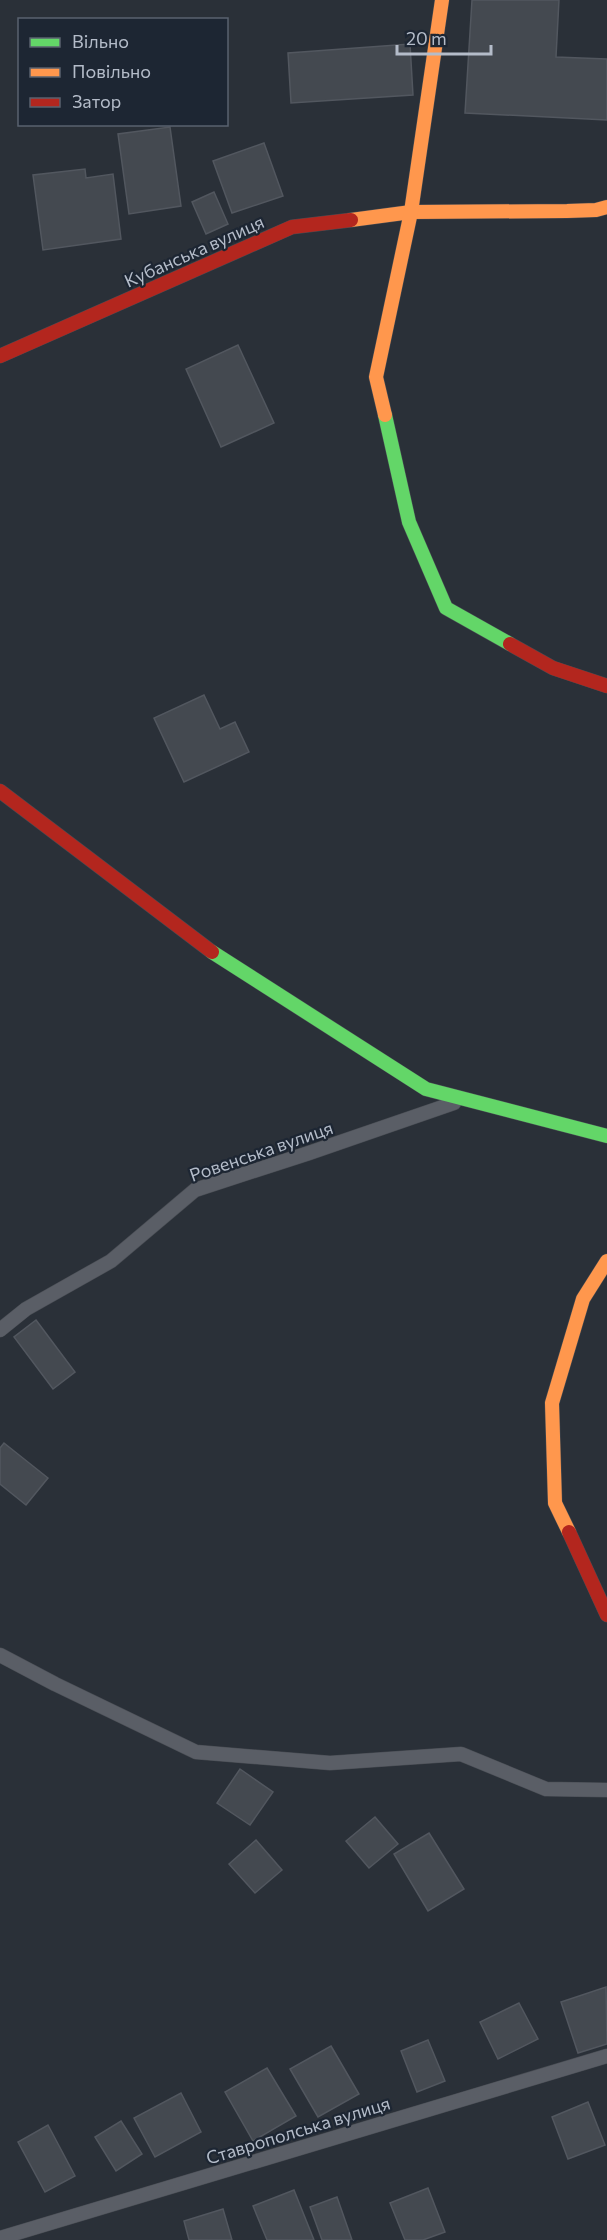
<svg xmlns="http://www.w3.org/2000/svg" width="607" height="2240" font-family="Commissioner,sans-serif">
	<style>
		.building { fill: #444950; stroke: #52575f; stroke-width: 1.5 }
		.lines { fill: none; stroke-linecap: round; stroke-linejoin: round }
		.lane-casing { stroke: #484c53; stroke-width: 15 }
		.fast-casing { stroke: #484c53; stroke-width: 15 }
		.slow-casing { stroke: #484c53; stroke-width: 15 }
		.jam-casing { stroke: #484c53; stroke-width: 15 }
		.lane { stroke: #5a5e66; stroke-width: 14 }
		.fast { stroke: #63d668; stroke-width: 14 }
		.slow { stroke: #ff974d; stroke-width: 14 }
		.jam { stroke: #b3261e; stroke-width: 14 }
		.labels { text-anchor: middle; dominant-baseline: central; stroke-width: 4.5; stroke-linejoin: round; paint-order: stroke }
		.street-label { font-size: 18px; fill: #b4bcc9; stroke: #1d2633 }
	</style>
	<rect width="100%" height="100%" fill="#2a3038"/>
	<g class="building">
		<path d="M472,0H559L556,57L607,59V120L465,113Z"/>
		<path d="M410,44L413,95L291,103L288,53Z"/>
		<path d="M170,127L181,206L129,214L118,134Z"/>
		<path d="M264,143L283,196L232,213L213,161Z"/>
		<path d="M85,169L86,178L113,174L121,239L43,250L33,175Z"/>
		<path d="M214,192L228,224L206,234L192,202Z"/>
		<path d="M238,345L274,423L221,447L186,369Z"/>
		<path d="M204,695L220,729L235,722L249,752L184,782L154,718Z"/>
		<path d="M36,1320L75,1372L53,1389L14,1337Z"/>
		<path d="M4,1443L48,1478L26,1505L0,1484V1448Z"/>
		<path d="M240,1769L273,1792L250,1825L217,1803Z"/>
		<path d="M375,1817L398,1844L369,1868L346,1841Z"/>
		<path d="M429,1833L464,1889L428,1911L394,1854Z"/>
		<path d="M256,1840L282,1870L255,1893L229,1864Z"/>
		<path d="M606,1987L607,2044L578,2053L561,2002Z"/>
		<path d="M519,2003L538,2039L498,2059L480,2022Z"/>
		<path d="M428,2040L445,2081L417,2092L401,2051Z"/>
		<path d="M331,2046L359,2094L318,2117L290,2069Z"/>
		<path d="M267,2068L296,2116L253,2141L225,2092Z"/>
		<path d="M181,2093L201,2132L155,2157L134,2118Z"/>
		<path d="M588,2102L605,2145L568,2159L552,2117Z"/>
		<path d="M121,2121L142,2154L116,2171L95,2137Z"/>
		<path d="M48,2125L75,2176L45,2192L18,2142Z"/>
		<path d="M428,2188L445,2232L423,2240H405L390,2203Z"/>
		<path d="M294,2190L314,2240H267L253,2206Z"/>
		<path d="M337,2197L352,2240H322L310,2207Z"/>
		<path d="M223,2209L232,2240H189L184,2221Z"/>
	</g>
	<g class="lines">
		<g class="lane-casing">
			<g id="lane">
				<path d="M0,1330L26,1309L111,1261L195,1190L309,1153L454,1103"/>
				<path d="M0,1655L55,1684L196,1752L330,1763L461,1754L546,1789L607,1790"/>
				<path d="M0,2238L607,2056"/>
			</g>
		</g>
		<g class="fast-casing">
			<g id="fast">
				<path d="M385,415L409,522L446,608L510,644"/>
				<path d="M212,952L426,1089L607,1136"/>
			</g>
		</g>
		<g class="slow-casing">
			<g id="slow">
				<path d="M351,220L411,212L567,211L596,210L607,207"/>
				<path d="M385,415L376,377L411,212L442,0"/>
				<path d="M569,1532L555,1503L552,1403L583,1299L607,1261"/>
			</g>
		</g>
		<g class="jam-casing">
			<g id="jam">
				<path d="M0,356L292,227L351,220"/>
				<path d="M510,644L553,668L607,686"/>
				<path d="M0,791L212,952"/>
				<path d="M569,1532L607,1615"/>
			</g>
		</g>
		<use href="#lane" class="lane"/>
		<use href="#fast" class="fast"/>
		<use href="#slow" class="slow"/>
		<use href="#jam" class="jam"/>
	</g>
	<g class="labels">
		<g class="street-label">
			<text transform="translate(194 251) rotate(-24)">Кубанська вулиця</text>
			<text transform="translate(261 1151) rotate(-19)">Ровенська вулиця</text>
			<text transform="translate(298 2130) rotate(-17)">Ставрополська вулиця</text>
		</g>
	</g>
	<rect x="18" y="18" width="210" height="108" fill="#1d2633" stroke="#59626f" stroke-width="1.5"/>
	<rect x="30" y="38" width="30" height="9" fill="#63d668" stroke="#59626f" stroke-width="1.5"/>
	<text x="72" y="48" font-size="18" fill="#b4bcc9">Вільно</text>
	<rect x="30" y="68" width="30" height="9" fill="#ff974d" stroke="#59626f" stroke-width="1.5"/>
	<text x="72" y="78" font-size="18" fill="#b4bcc9">Повільно</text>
	<rect x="30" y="98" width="30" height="9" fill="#b3261e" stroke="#59626f" stroke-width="1.5"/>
	<text x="72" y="108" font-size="18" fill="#b4bcc9">Затор</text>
	<path d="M397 45v9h94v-9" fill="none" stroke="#b4bcc9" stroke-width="3"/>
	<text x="406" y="45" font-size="18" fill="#b4bcc9" stroke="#1d2633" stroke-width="4.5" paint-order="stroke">20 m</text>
</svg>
